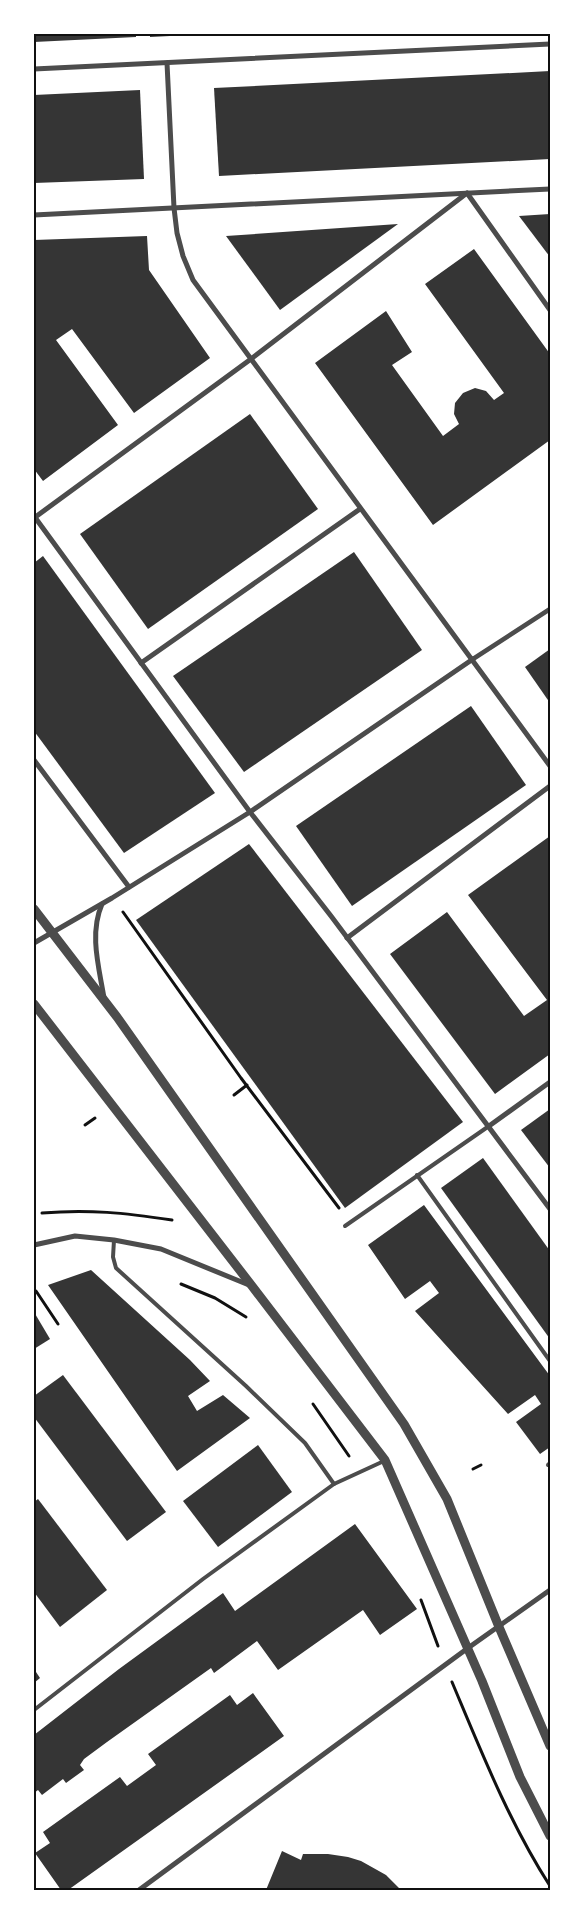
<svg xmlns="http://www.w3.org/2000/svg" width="584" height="1924" font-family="'PT Sans',sans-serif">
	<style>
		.building { fill: #353535 }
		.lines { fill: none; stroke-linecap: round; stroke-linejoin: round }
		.path { stroke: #111; stroke-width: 3 }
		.service { stroke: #4c4c4c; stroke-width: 4 }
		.pedestrian { stroke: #4c4c4c; stroke-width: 4.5 }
		.minor { stroke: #4c4c4c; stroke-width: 5 }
		.tertiary { stroke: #4c4c4c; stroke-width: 9 }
		.neatline { fill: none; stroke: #111; stroke-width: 2 }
	</style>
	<rect width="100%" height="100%" fill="#fff"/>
	<g class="building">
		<path d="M34,34H136V37L34,42Z"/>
		<path d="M150,34H190V35L150,37Z"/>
		<path d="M550,71V159L219,176L214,88Z"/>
		<path d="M140,90L144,179L34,183V95Z"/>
		<path d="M550,214V257L519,216Z"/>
		<path d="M398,224L280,310L226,236Z"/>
		<path d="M147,236L149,270L210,358L134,413L72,329L56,340L118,425L43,481L34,469V240Z"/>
		<path d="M474,249L550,354V440L433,525L315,363L386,311L412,352L392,365L443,436L459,424L454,414L455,403L463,393L475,388L486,391L494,400L504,393L425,284Z"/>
		<path d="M250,414L318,509L148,629L80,534Z"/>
		<path d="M354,552L422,650L244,772L173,676Z"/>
		<path d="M43,556L215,793L124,853L34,731V563Z"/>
		<path d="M550,649V703L525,667Z"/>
		<path d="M471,706L526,785L352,906L296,826Z"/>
		<path d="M550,836V1054L495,1094L390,954L447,912L524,1016L547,1000L468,895Z"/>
		<path d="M249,844L463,1122L345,1208L136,920Z"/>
		<path d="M550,1109V1168L521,1130Z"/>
		<path d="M483,1158L550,1251V1339L441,1188Z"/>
		<path d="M424,1205L550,1376V1447L540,1454L516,1422L541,1404L535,1395L508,1414L415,1311L439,1293L430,1281L405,1299L368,1245Z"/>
		<path d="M91,1270L190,1360L210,1381L188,1396L197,1411L223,1395L250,1418L177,1471L48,1285Z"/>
		<path d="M34,1312L50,1339L34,1349Z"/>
		<path d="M63,1375L166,1512L127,1541L34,1417V1396Z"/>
		<path d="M258,1445L292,1492L218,1547L183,1501Z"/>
		<path d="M38,1499L107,1590L60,1627L34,1592V1502Z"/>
		<path d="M355,1524L417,1609L380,1635L363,1610L278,1670L257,1641L214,1673L211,1668L107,1742L84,1759L80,1765L84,1770L66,1783L63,1779L42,1795L38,1790L34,1793V1735L119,1669L223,1593L235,1611Z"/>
		<path d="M34,1669L40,1678L34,1683Z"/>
		<path d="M253,1693L284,1736L68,1890H61L35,1853L50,1843L43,1832L120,1777L127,1786L156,1765L148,1754L230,1695L237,1705Z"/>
		<path d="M282,1851L301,1860L303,1854H328L348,1857L361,1861L386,1875L401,1890H266Z"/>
	</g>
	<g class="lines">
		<g class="path">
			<path d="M123,912L241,1078L339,1208"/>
			<path d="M234,1095L247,1085"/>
			<path d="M85,1125L95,1118"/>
			<path d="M42,1213C89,1209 125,1213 172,1220"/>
			<path d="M181,1284L215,1298L246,1317"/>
			<path d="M36,1291L58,1324"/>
			<path d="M313,1404L349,1456"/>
			<path d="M473,1469L481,1465"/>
			<path d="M421,1600L438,1646"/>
			<path d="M452,1682C481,1751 509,1822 550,1886"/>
		</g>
		<g class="service">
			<path d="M417,1175L550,1361"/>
			<path d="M345,1226L489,1126"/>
			<path d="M114,1240L113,1257L116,1268L246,1386L305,1443L334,1484"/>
			<path d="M548,1465L550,1463"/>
			<path d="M34,1710L203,1579L334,1484L384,1461"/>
		</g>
		<path class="pedestrian" d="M473,659L550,609"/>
		<g class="minor">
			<path d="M167,63L174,208L177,233L183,256L193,280L550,766"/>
			<path d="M34,69L550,44"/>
			<path d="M34,215L550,189"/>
			<path d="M34,516L250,812L331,916L550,1209"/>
			<path d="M34,518L251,359L467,193L550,310"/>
			<path d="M141,663L360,509"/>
			<path d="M34,760L129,887"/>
			<path d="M102,904C89,934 99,967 104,998"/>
			<path d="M347,938L550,786"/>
			<path d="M34,943L112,898L250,812L473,659"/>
			<path d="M489,1126L550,1082"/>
			<path d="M34,1245L75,1236L114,1240L161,1249L249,1285"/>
			<path d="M139,1890L468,1648L550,1590"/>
		</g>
		<g class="tertiary">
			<path d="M34,909L117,1017L404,1424L447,1499L499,1627L550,1746"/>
			<path d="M34,1004L252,1286L385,1460L482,1681L520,1777L550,1836"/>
		</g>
	</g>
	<rect width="584" height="1924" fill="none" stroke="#ffffff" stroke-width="70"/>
	<rect x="35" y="35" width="514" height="1854" class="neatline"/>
</svg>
